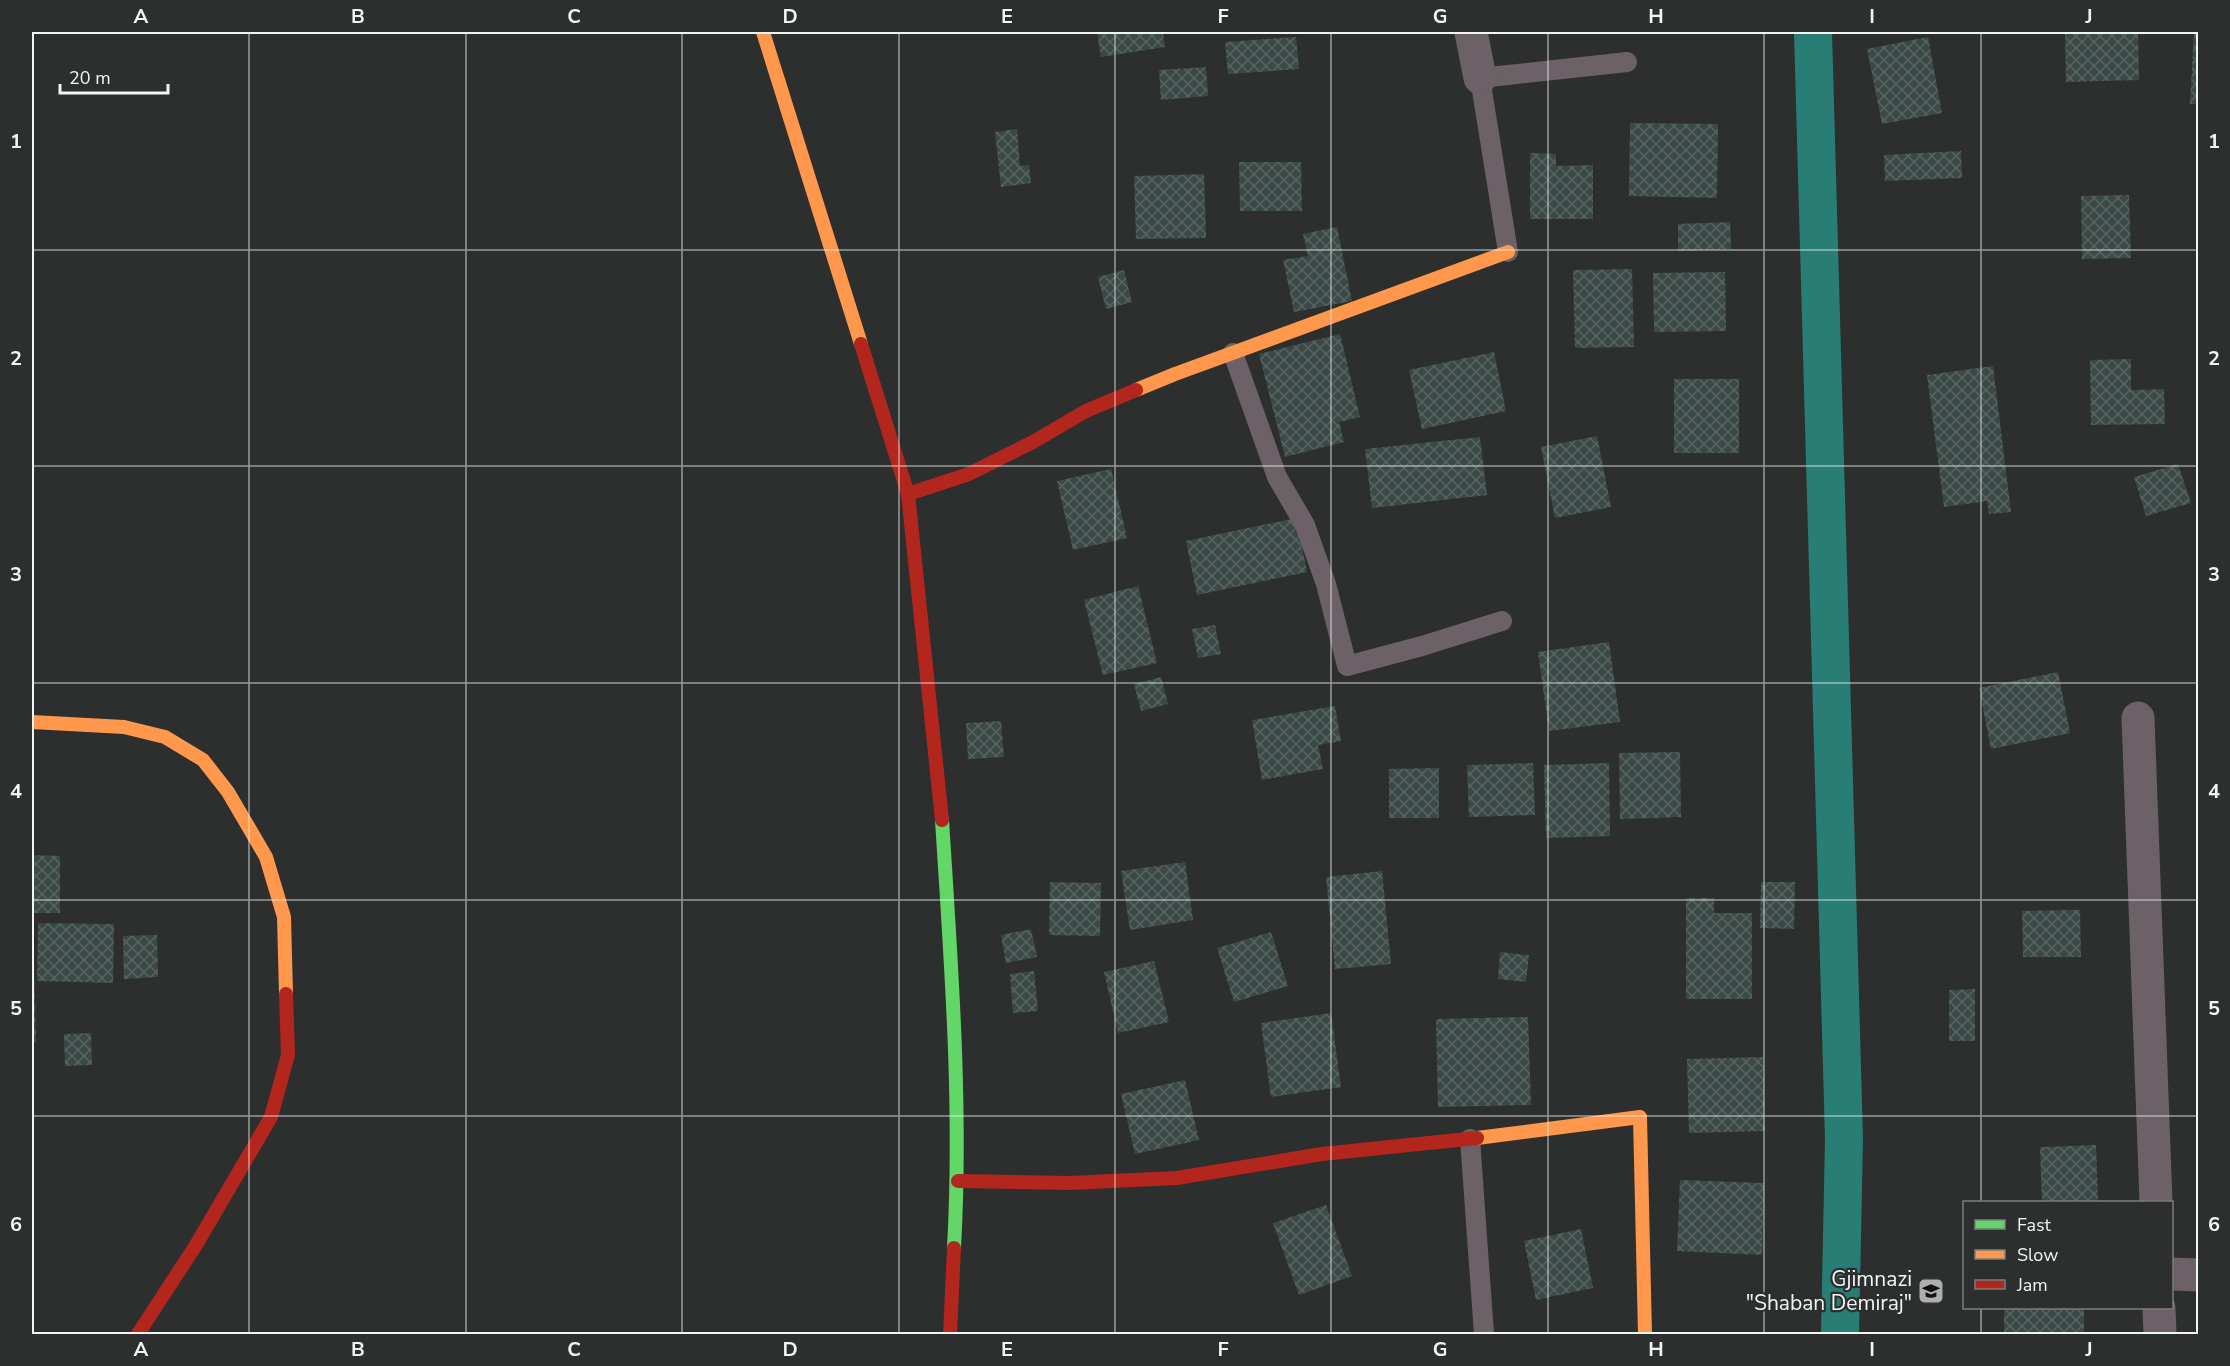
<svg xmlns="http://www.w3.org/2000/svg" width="2230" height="1366" font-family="'Nunito Sans',sans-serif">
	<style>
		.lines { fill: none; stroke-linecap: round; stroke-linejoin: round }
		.canal { stroke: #287e74; stroke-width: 38 }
		.building { fill: url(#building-cross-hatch) }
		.lane { stroke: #6b6167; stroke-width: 20 }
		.street { stroke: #6b6167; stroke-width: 33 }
		.fast { stroke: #63d668; stroke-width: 14 }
		.slow { stroke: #ff974d; stroke-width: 14 }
		.jam { stroke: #b3261e; stroke-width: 14 }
		.grid { fill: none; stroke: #f3f5f5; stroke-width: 1.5; stroke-opacity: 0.55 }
		.labels { text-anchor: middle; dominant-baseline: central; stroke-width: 4.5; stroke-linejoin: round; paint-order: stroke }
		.poi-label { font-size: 21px; fill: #f3f5f5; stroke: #2c2f2e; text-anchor: end }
		.neatline { fill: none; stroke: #f3f5f5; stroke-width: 2 }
		.grid-label { font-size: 20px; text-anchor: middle; font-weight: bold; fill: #f3f5f5 }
	</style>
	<defs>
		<pattern id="building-cross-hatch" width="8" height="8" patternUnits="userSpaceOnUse" patternTransform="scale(1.5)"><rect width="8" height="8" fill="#3b4947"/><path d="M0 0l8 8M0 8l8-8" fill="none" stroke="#586462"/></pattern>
	</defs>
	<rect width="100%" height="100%" fill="#2d2e2e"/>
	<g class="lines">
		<path class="canal" d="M1813,32L1844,1139L1840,1334"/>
	</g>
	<g class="building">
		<path d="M1097,32H1163L1165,47L1101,57Z"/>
		<path d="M2065,32H2138L2139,80L2066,82Z"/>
		<path d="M2194,32H2198V104H2190Z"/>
		<path d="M1296,37L1299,69L1228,74L1225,42Z"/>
		<path d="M1928,37L1942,113L1882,124L1867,49Z"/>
		<path d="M1206,67L1208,96L1161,100L1159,70Z"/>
		<path d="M1630,123L1718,124L1717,198L1629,196Z"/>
		<path d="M1017,129L1020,166L1029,165L1031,183L1001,187L995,132Z"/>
		<path d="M1961,151L1962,178L1885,181L1884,155Z"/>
		<path d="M1530,153L1556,154V166L1593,165V219H1530Z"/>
		<path d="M1239,162H1301L1302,211H1240Z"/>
		<path d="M1204,174L1206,238L1136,239L1134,176Z"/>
		<path d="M2129,195L2131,258L2082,259L2081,196Z"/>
		<path d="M1730,222L1731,249L1678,251V224Z"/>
		<path d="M1337,227L1352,301L1294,312L1283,260L1308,256L1303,234Z"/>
		<path d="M1632,269L1634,347L1575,348L1573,270Z"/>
		<path d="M1124,270L1132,302L1106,309L1098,277Z"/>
		<path d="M1725,272L1726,331L1654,332L1653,273Z"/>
		<path d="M1340,334L1360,417L1339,422L1344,442L1285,457L1259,354Z"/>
		<path d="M1494,352L1506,411L1422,429L1409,370Z"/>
		<path d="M2131,359V390L2164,389L2165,424L2091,425L2090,360Z"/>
		<path d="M1993,366L2011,512L1989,514L1987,501L1944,507L1927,375Z"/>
		<rect x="1674" y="379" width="65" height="74"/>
		<path d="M1597,436L1611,507L1555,518L1541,447Z"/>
		<path d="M1480,437L1487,495L1372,508L1365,449Z"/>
		<path d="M2178,464L2191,503L2146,516L2134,477Z"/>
		<path d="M1111,469L1127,538L1073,550L1057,481Z"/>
		<path d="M1296,518L1307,572L1197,595L1186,541Z"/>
		<path d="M1138,586L1157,663L1103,675L1084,600Z"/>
		<path d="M1215,625L1221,654L1198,658L1192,629Z"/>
		<path d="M1609,642L1620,722L1549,731L1538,652Z"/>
		<path d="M2058,672L2070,733L1991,749L1979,688Z"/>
		<path d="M1161,677L1168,704L1141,711L1134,684Z"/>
		<path d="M1335,706L1341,741L1318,745L1323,769L1262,780L1252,720Z"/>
		<path d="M1001,721L1004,757L968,759L966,723Z"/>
		<path d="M1680,752L1681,817L1620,819L1619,753Z"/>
		<path d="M1533,763L1535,815L1469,817L1467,765Z"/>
		<path d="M1609,763L1610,836L1546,838L1544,765Z"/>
		<path d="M1439,768V818H1389V769Z"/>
		<path d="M32,855L60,856V913H32Z"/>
		<path d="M1185,862L1193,920L1130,930L1121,871Z"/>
		<path d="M1382,871L1391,964L1335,969L1326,877Z"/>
		<path d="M1050,882L1101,883L1100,936L1049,935Z"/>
		<path d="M1761,882H1795L1794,929L1760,928Z"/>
		<path d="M1686,898H1714V913H1752V999H1686Z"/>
		<path d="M2080,910L2081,957H2023L2022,911Z"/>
		<path d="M38,923L114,924L113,983L37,981Z"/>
		<path d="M1031,929L1037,957L1006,963L1001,935Z"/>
		<path d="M1271,932L1288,986L1234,1002L1217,948Z"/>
		<path d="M157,935L158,977L124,979L123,936Z"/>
		<path d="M1500,952L1529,955L1526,982L1498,979Z"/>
		<path d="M32,957H34L36,1042H32Z"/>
		<path d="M1154,961L1169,1022L1118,1033L1104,972Z"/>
		<path d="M1034,971L1038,1011L1013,1013L1010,974Z"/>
		<path d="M1975,989V1041H1949V990Z"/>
		<path d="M1331,1013L1341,1087L1271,1097L1261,1023Z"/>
		<path d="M1528,1017L1531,1105L1438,1107L1436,1019Z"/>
		<path d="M91,1033L92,1065L65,1066L64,1034Z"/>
		<path d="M1763,1057L1765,1131L1689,1133L1687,1059Z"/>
		<path d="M1185,1080L1199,1140L1135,1154L1121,1094Z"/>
		<path d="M2096,1145L2098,1202H2042L2040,1147Z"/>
		<path d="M1680,1180L1764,1183L1762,1255L1677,1251Z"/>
		<path d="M1326,1205L1352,1276L1299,1295L1273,1223Z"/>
		<path d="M1581,1229L1593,1288L1536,1300L1524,1241Z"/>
		<rect x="2004" y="1308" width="80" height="26"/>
	</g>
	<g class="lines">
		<g class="lane">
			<path d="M1508,252L1480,78L1627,62"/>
			<path d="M1233,353L1277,477L1305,525L1326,584L1347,666L1422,646L1502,621"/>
			<path d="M1470,1139L1484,1334"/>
		</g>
		<g class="street">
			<path d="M1471,32L1480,78"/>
			<path d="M2138,718L2156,1202"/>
			<path d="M2172,1274L2198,1275"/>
			<path d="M2159,1308L2160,1334"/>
		</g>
		<path class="fast" d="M942,820C951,963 962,1105 954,1248"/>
		<g class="slow">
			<path d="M763,32L861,344"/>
			<path d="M1136,390L1175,374L1508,252"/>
			<path d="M32,722L124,727L165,737L203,760L228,792L266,857L284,917L286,994"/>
			<path d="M1477,1138L1640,1117L1645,1334"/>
		</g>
		<g class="jam">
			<path d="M861,344L908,494L942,820"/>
			<path d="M908,494L969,474L1033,442L1086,411L1136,390"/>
			<path d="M958,1181L1069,1183L1177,1178L1322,1154L1477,1138"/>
			<path d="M138,1334L196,1245L271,1117L288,1055L286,994"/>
			<path d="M950,1334L954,1248"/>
		</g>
	</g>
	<path class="grid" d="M249,32V1334M466,32V1334M682,32V1334M899,32V1334M1115,32V1334M1331,32V1334M1548,32V1334M1764,32V1334M1981,32V1202M32,250H2198M32,466H2198M32,683H2198M32,900H2198M32,1116H2198M1981,1308V1334"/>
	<defs>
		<g id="school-square" transform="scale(1.35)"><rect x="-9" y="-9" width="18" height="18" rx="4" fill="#aeafaf" stroke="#2c2f2e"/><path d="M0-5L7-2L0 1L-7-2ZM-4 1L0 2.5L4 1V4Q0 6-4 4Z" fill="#111"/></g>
	</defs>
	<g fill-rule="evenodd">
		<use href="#school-square" x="1931" y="1291"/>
	</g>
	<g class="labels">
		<g class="poi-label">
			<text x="1912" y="1279">Gjimnazi<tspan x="1912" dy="24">"Shaban Demiraj"</tspan></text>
		</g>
	</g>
	<rect width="2230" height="1366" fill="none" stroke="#2c2f2e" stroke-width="66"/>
	<rect x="1963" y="1201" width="210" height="108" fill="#2c2f2e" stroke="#7c7e7e" stroke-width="1.5"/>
	<rect x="1975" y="1220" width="30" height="9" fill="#63d668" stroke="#7c7e7e" stroke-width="1.5"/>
	<text x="2017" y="1231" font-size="18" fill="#f3f5f5">Fast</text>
	<rect x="1975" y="1250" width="30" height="9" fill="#ff974d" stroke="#7c7e7e" stroke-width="1.5"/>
	<text x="2017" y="1261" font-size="18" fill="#f3f5f5">Slow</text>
	<rect x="1975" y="1280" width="30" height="9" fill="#b3261e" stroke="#7c7e7e" stroke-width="1.5"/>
	<text x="2017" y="1291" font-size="18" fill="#f3f5f5">Jam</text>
	<path d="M60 84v9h108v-9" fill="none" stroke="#f3f5f5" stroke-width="3"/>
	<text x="69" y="84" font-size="18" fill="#f3f5f5" stroke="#2c2f2e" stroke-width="4.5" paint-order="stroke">20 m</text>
	<rect x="33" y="33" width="2164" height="1300" class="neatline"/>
	<g class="grid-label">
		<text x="141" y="23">A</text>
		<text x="358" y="23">B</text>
		<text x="574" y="23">C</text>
		<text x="790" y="23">D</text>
		<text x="1007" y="23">E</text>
		<text x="1223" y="23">F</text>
		<text x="1440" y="23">G</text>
		<text x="1656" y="23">H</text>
		<text x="1872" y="23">I</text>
		<text x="2089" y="23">J</text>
		<text x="16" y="148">1</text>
		<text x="2214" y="148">1</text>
		<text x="16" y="365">2</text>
		<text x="2214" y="365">2</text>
		<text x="16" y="581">3</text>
		<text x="2214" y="581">3</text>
		<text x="16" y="798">4</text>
		<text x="2214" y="798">4</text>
		<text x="16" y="1015">5</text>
		<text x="2214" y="1015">5</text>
		<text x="16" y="1231">6</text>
		<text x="2214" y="1231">6</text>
		<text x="141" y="1356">A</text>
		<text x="358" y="1356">B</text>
		<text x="574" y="1356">C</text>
		<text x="790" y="1356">D</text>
		<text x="1007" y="1356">E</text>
		<text x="1223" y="1356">F</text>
		<text x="1440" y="1356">G</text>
		<text x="1656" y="1356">H</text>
		<text x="1872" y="1356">I</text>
		<text x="2089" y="1356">J</text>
	</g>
</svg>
